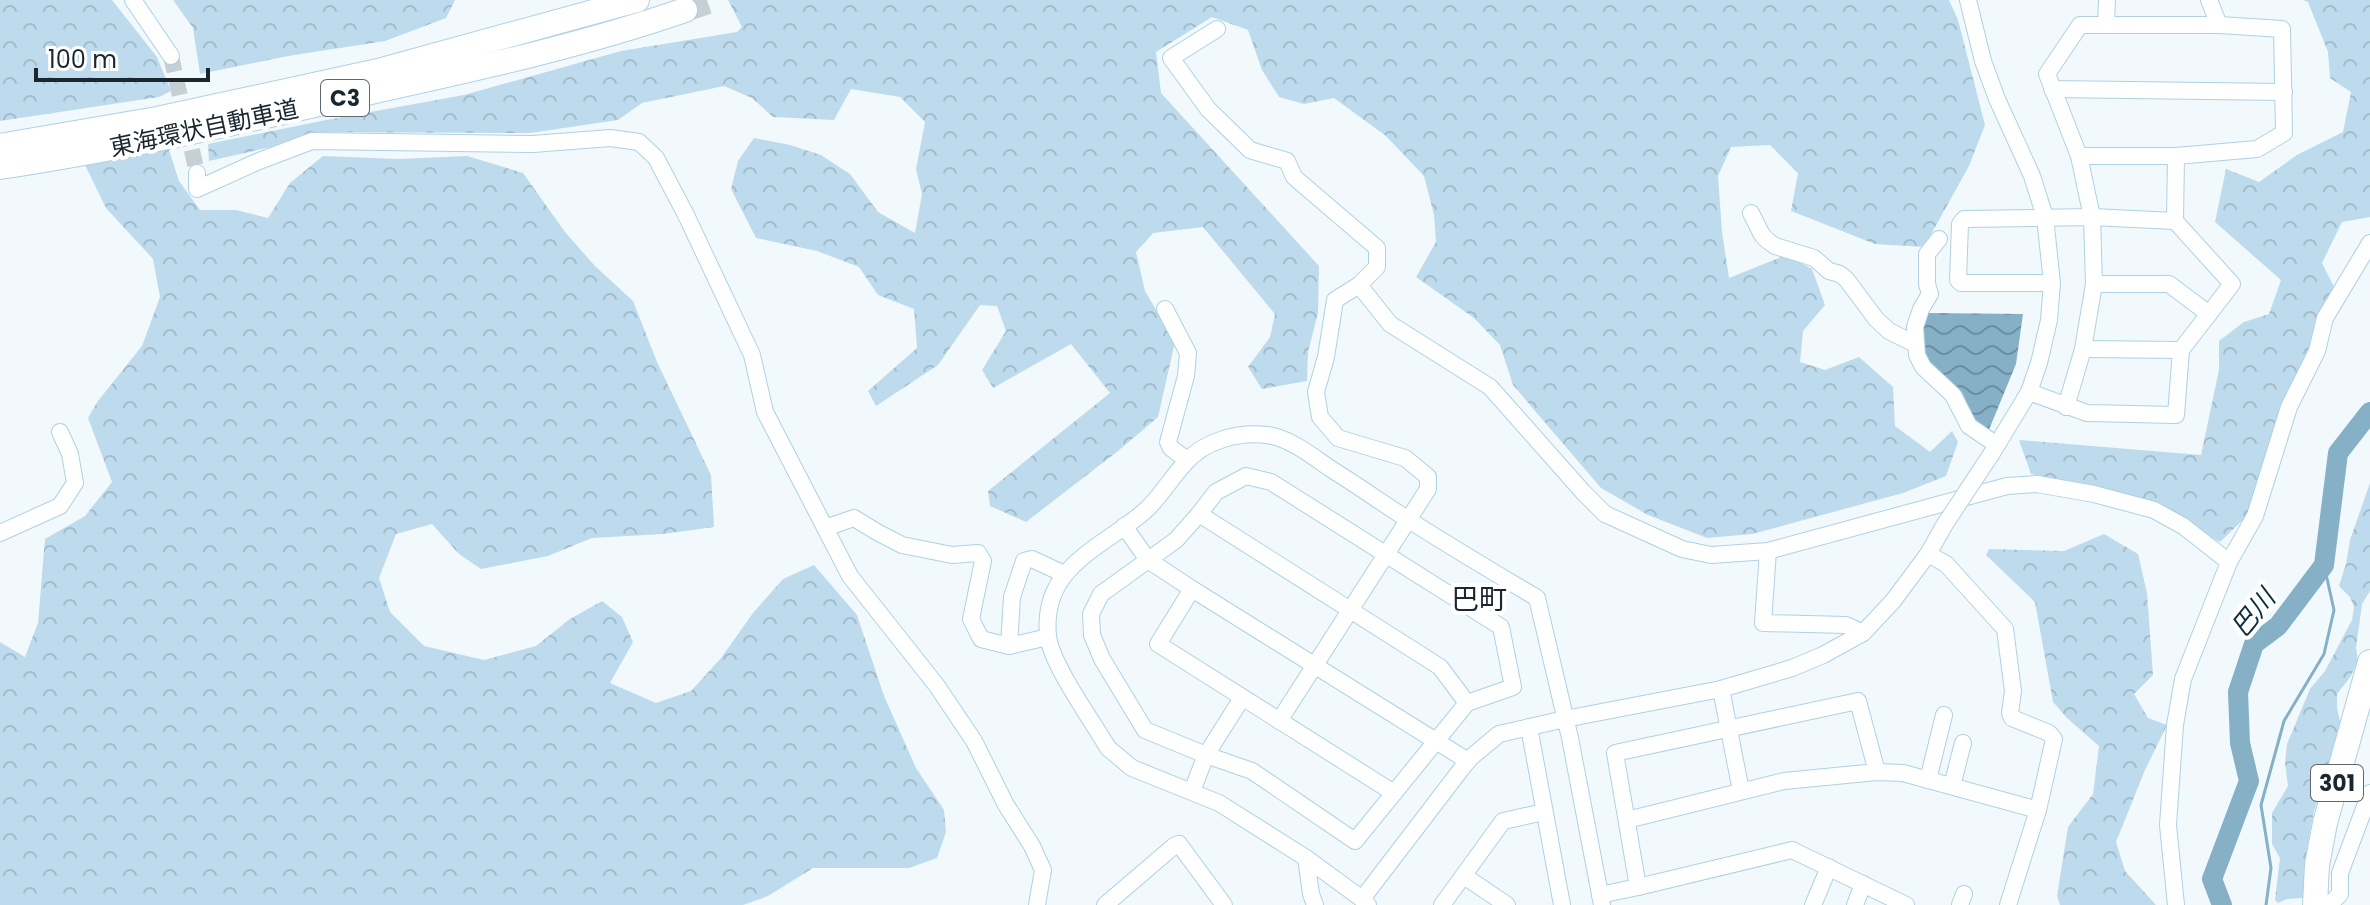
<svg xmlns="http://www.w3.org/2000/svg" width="2370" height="905" font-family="Poppins,'Noto Sans JP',sans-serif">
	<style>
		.forest { fill: url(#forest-crowns) }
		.water { fill: url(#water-waves) }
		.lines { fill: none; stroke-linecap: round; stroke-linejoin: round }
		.stream { stroke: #85b0c6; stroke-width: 3 }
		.river { stroke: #85b0c6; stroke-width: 20 }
		.minor-tunnel { stroke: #c6cfd3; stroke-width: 16; stroke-dasharray: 16 8; stroke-linecap: butt }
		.highway-tunnel { stroke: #c6cfd3; stroke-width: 24; stroke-dasharray: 24 12; stroke-linecap: butt }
		.minor-casing { stroke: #aed1e4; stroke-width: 18 }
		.highway-casing { stroke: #aed1e4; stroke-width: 26 }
		.minor { stroke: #fff; stroke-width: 16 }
		.highway { stroke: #fff; stroke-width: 24 }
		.minor-bridge-casing { stroke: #aed1e4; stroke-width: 18; stroke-linecap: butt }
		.minor-bridge { stroke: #fff; stroke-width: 16 }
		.labels { text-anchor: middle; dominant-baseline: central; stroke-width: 8; stroke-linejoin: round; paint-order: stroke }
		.shield { fill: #fff; stroke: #5f686d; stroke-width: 2 }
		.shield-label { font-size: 22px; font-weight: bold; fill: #1a272f }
		.street-label { font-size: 24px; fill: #1a272f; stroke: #fff }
		.water-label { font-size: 26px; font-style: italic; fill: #072e3f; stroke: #fff }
		.quarter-label { font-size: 28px; fill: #1a272f; stroke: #fff }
	</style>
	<defs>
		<pattern id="forest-crowns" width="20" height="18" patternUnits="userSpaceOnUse" patternTransform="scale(2)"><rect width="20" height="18" fill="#bddbec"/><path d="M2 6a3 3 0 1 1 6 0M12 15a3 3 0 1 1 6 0" fill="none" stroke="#a2bccb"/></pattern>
		<pattern id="water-waves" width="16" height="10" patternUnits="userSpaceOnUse" patternTransform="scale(2)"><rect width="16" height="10" fill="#85b0c6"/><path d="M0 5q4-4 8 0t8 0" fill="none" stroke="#6c8fa1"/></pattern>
	</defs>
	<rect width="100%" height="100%" fill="#f1f9fc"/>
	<g class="forest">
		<path d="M0,0H112L157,57L171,91L159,97L0,121Z"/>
		<path d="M173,0H455L446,18L385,41L288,56L200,74L193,28Z"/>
		<path d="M728,0H1949L1958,20L1985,125L1969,166L1924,247L1875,244L1791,211L1798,173L1770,145L1731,147L1718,176L1722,232L1729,278L1786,255L1812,269L1825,305L1803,331L1800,362L1825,370L1859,357L1893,387L1895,426L1930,452L1952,431L1958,442L1946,476L1903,493L1752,534L1707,538L1648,515L1601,488L1513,385L1500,345L1474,318L1416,277L1436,242L1434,215L1424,176L1386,136L1334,98L1304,104L1279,97L1262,70L1248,30L1212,17L1156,52L1161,93L1319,266L1318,313L1308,352L1307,381L1262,389L1248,367L1270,337L1275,314L1203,227L1153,233L1136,252L1145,291L1175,342L1158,417L1118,451L1026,522L990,506L988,491L1110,393L1071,344L993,388L982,370L1006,331L997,306L980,305L938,365L876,406L868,391L917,348L914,309L878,295L859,267L817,251L756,238L731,189L738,161L754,138L790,145L821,155L850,174L878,212L915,233L922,194L916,169L925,122L900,97L851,89L834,120L773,117L752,98L724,86L642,103L618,120L530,133L311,132L271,147L209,161L208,144L326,120L464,95L621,51L737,32L742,27Z"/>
		<path d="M2303,0H2370V217L2342,222L2322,263L2334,287L2318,314L2314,346L2248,515L2220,542L2151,503L2031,474L2019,440L2201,455L2219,370V341L2244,322L2269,314L2281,280L2215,222L2226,169L2259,182L2297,155L2343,132L2351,92L2330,78L2328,52L2308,2Z"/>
		<path d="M168,147L179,181L200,210H236L268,218L290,183L323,156L398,159L467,156L523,173L565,232L595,266L633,301L657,362L711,475L714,527L663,534L592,538L548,556L481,569L459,554L432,524L396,534L379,578L390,612L424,646L484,660L536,646L570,619L602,601L622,617L633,642L610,683L656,703L691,691L721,658L753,613L783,579L814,565L857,615L884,696L916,768L944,810L946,832L937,858L909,868H813L768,896L743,905H0V642L25,657L38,623L45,539L85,516L112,482L88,418L98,401L142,346L160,297L153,259L106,208L85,165Z"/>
		<path d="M2370,483V591L2362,604L2356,648L2358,660L2351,676L2337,694V708L2342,730L2314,811L2308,842L2303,898L2287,899L2278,903L2275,900L2280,858L2272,844V813L2288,786L2285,763L2287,744L2310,689L2325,671L2352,620L2354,607L2350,597L2339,586L2346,564L2350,540Z"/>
		<path d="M2104,534L2138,554L2147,593L2153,675L2134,694L2148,718L2167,725L2145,770L2116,842L2125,871L2156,905H2060L2057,896L2068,827L2093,794L2099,746L2067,718L2053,702L2035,602L1986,555L1989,549L2064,551Z"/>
	</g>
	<path class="water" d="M1926,313L2023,314L2016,364L1988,432L1975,423L1962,392L1925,362L1922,333Z"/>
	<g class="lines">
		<path class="stream" d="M2266,905L2271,868L2261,805L2284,721L2324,654L2334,610L2324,565"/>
		<path class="river" d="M2222,905L2212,879L2249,781L2240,743L2238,692L2254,644L2278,626L2324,565L2338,453L2370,412"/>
		<path class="minor-tunnel" d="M171,56L197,173"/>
		<path class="highway-tunnel" d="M685,10L714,0"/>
		<g class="minor-casing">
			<g id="minor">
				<path d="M133,0L171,56"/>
				<path d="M1968,0L1983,61L1997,99L2032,176L2045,217L2052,283L2049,320L2039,363L2029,392L1992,453"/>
				<path d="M2209,0L2219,25"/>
				<path d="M2106,24L2107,0"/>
				<path d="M1217,29L1171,58L1208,109L1250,150L1287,161L1294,177L1377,248V267L1359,285L1335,300L1326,357L1316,392L1320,417L1338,438L1405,458L1428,477V489L1279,721"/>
				<path d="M2052,89L2284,92"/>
				<path d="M197,173V189L259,161L312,141L533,144L610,138L639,142L656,158L686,215L752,355L765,412L850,576L937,686L974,741L1006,805L1032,846L1043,870L1037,905"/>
				<path d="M1751,213L1762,235L1768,241L1775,246L1814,258L1829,271L1840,274L1847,280L1876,319L1889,331L1915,344"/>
				<path d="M1939,239L1927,254V284L1930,294L1921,309L1915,327L1917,355L1923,367L1953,395L1969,426L1997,445"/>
				<path d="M2052,283H1961L1958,280L1960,224L1964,219L2092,217L2175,221"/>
				<path d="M2094,284H2169L2209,314"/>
				<path d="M1359,285L1390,324L1490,387L1583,492L1605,514L1682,549L1711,555L1768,551L2007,486L2037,484L2094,494L2154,510L2183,526L2229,562"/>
				<path d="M1165,309L1188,353L1186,376L1168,442L1171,448L1187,460"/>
				<path d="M2083,349L2181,350"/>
				<path d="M2029,392L2087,413L2176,415L2181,350L2232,284L2175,221L2176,156"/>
				<path d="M2066,407L2083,349L2094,284L2092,217L2079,156L2047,74L2080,25H2219L2282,29L2284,133L2257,149L2176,156H2079"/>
				<path d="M1246,476L1271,482L1501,627L1513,687L1467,703L1355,841L1252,771L1206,755L1145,730L1102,659L1092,635L1091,614L1101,594L1176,540L1199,514L1216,492Z"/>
				<path d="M1199,514L1440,667L1467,703"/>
				<path d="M1124,526L1148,560L1192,589L1468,761"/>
				<path d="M825,528L854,518L877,532L902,545L952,555L978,553L983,561L971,619L981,639L1009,646L1048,637"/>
				<path d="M0,533L60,506L75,483L70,454L60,432"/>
				<path d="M1768,551L1763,623L1846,625L1863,633"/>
				<path d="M1928,554L1946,564L2005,629L2013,691L2010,713L2012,718L2049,733L2054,739L2038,810L2008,905"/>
				<path d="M1192,589L1158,644L1394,793"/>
				<path d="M1009,646L1012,597L1024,561L1032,559L1064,574"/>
				<path d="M1721,689L1741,791"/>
				<path d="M1529,727L1562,905"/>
				<path d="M1877,772L1858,701L1615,753L1638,887L1792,850L1906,905"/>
				<path d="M1928,780L1944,715"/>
				<path d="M1952,786L1963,743"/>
				<path d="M1192,791L1206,755L1242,698"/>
				<path d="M1627,820L1784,781L1877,772L1903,773L2038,810"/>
				<path d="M1306,858L1311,894L1315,905"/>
				<path d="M1464,876L1507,905"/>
				<path d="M1600,895L1638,887"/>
				<path d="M1362,899L1469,759L1499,734L1565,719L1721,689L1792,668L1823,655L1863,633L1893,601L1928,554L1945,524"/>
				<path d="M1105,905L1174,846L1179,844L1224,905"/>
				<path d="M1368,905L1362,899L1306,858L1219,803L1132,768L1108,748C1093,722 1051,664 1048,636C1041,565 1103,548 1146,510C1161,496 1171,478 1185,463C1205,440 1238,432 1267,435C1290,438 1312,456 1331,469C1357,485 1382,503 1407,519C1450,546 1493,572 1537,598L1570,738L1602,905"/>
				<path d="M1442,905L1503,821L1544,812"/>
				<path d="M1813,905L1829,867"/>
				<path d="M1855,905L1863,884"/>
				<path d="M1960,905L1964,894"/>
				<path d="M2176,905L2168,825L2175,725L2183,679L2229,562L2255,516L2289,407L2317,351L2325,318L2370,243"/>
				<path d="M2329,905L2340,894V873L2370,793"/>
			</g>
		</g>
		<g class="highway-casing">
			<g id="highway">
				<path d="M0,146L157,119L378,71L637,0"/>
				<path d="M0,167C126,148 250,120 375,91C479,68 584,45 685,10"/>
				<path d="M2315,905L2317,865L2325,823L2370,662"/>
			</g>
		</g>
		<use href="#minor" class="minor"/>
		<use href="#highway" class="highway"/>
		<g class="minor-bridge-casing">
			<path id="minor-bridge" d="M1945,524L1992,453"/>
		</g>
		<use href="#minor-bridge" class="minor-bridge"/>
	</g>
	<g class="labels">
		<g class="shield">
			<rect x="321" y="80" width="48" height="36" rx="6"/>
			<rect x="2311" y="765" width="52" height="36" rx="6"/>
		</g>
		<g class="shield-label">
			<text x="345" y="98">C3</text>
			<text x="2337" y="783">301</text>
		</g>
		<g class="street-label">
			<text transform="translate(204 128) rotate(-12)">東海環状自動車道</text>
		</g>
		<g class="water-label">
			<text transform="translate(2253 613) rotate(-51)">巴川</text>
		</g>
		<g class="quarter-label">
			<text x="1479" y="599">巴町</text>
		</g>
	</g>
	<path d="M36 68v12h172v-12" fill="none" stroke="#1a272f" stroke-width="4"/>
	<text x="48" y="68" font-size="24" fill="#1a272f" stroke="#ffffff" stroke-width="6" paint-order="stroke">100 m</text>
</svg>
